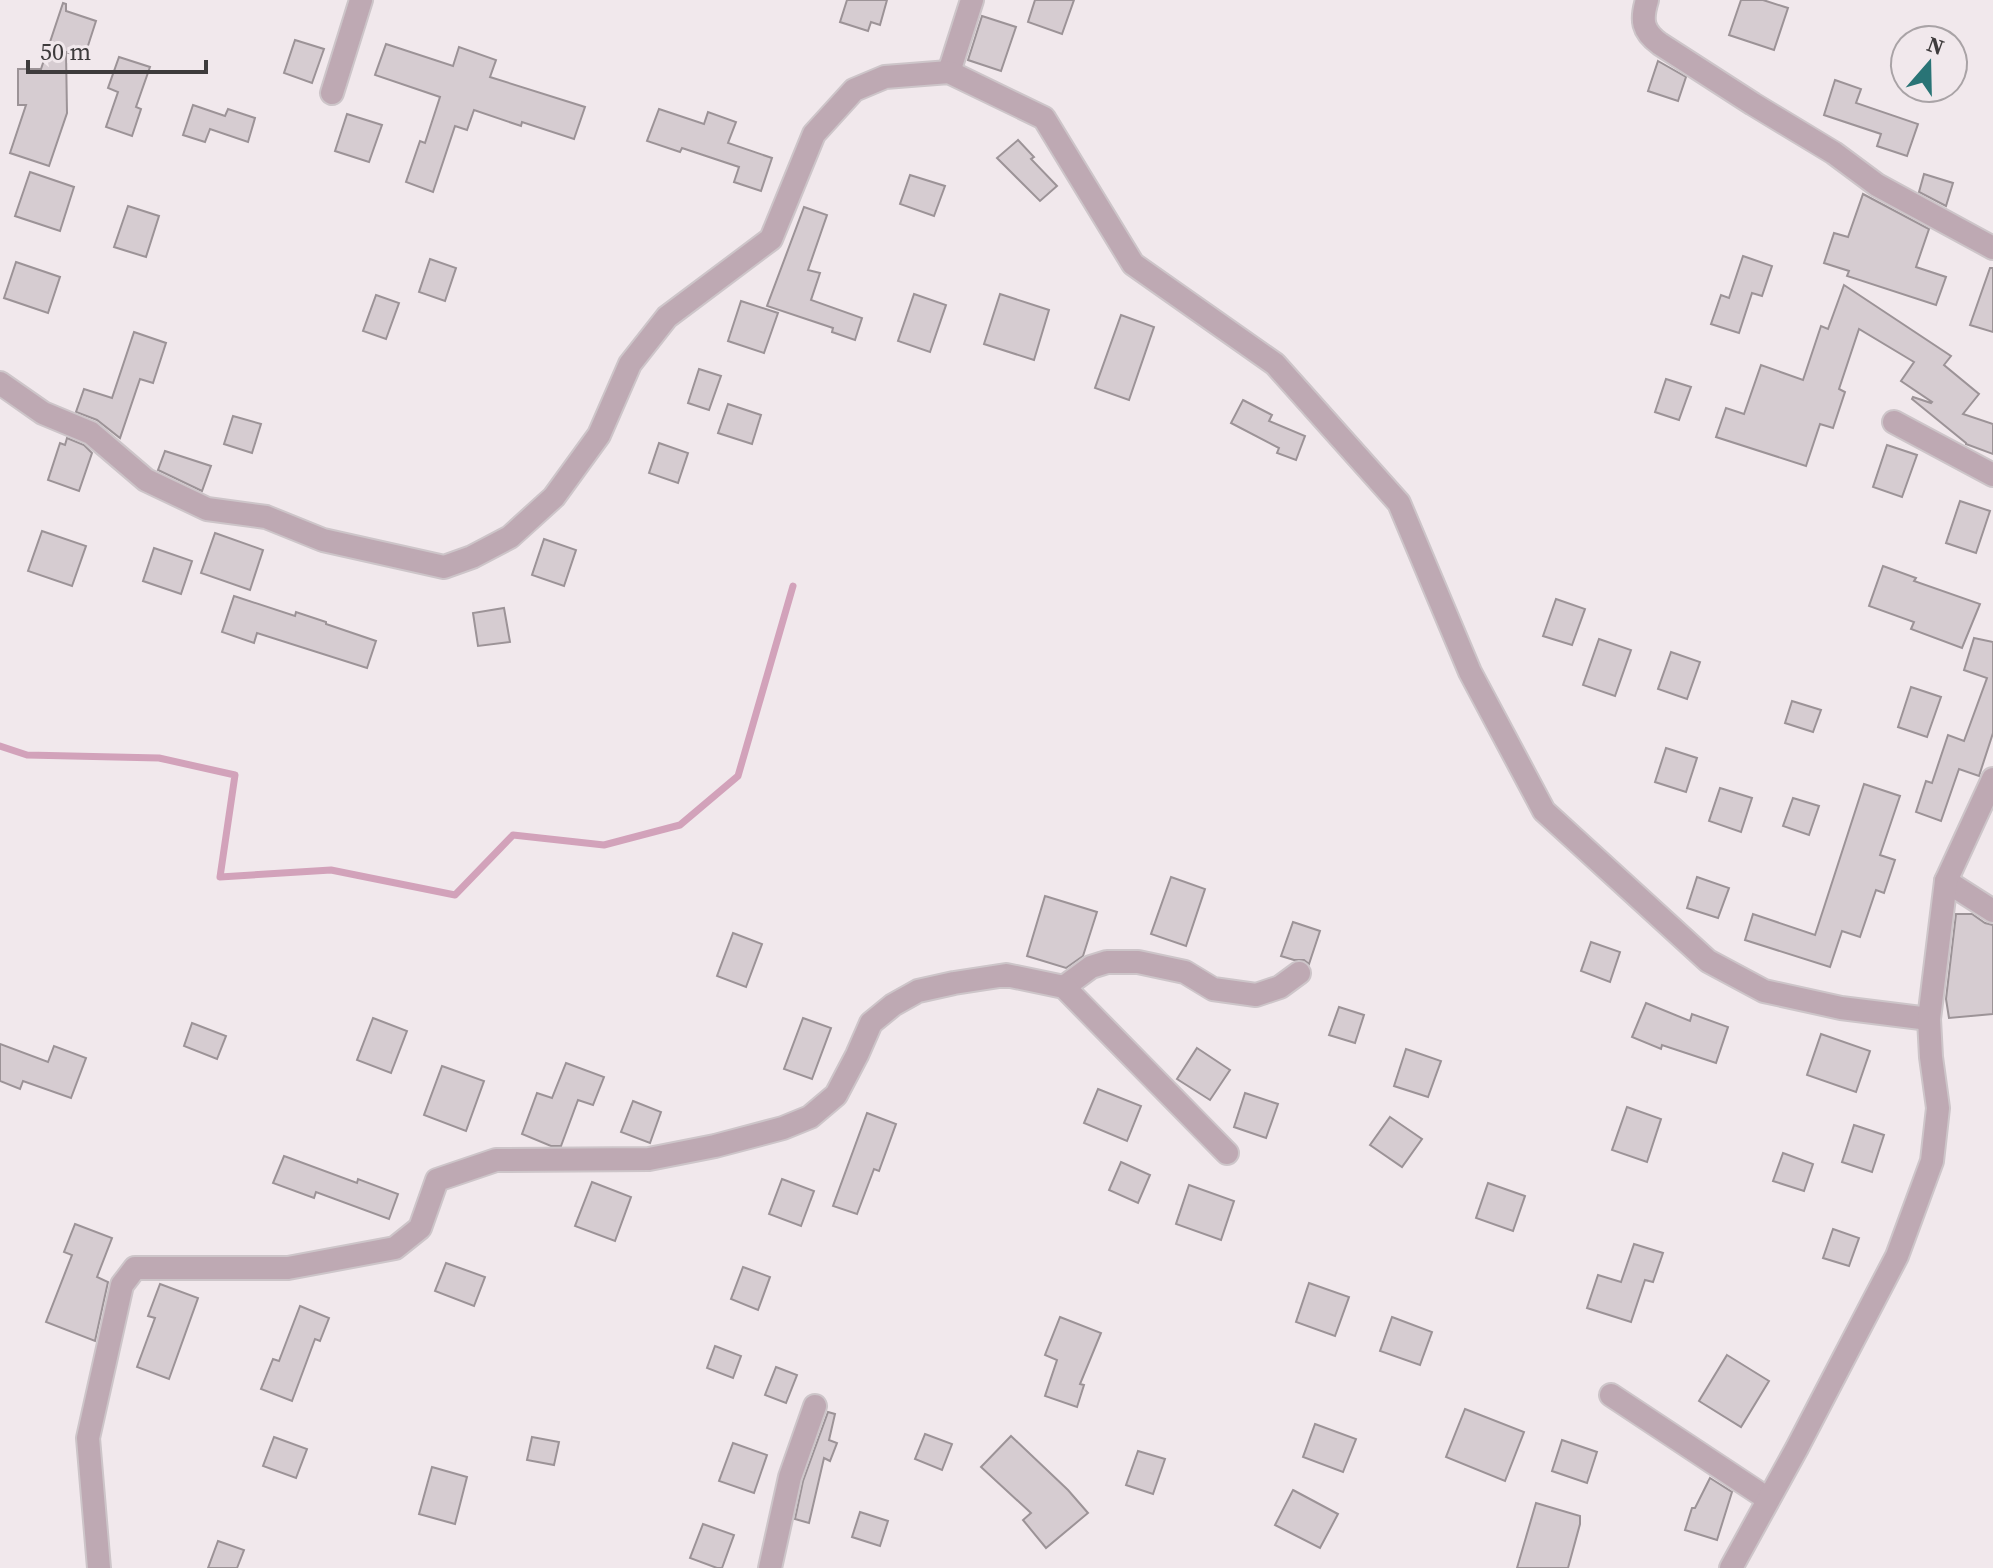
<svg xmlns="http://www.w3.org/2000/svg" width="1993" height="1568" font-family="'Source Serif 4',serif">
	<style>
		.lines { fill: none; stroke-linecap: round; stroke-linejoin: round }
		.stream { stroke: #d2a2ba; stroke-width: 7 }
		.building { fill: #d6ccd1; stroke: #9c9397; stroke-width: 2 }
		.minor-casing { stroke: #cdc5c9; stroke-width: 26 }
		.minor { stroke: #bea9b3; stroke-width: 22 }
	</style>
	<rect width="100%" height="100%" fill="#f1e8ec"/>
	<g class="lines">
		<path class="stream" d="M0,746L27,755L159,758L235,775L220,877L331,870L455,895L513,835L604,845L680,825L738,776L793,586"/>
	</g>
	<g class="building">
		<path d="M847,0H887L880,25L871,22L868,31L840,22Z"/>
		<path d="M1035,0H1074L1062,34L1028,22Z"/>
		<path d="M1741,0H1763L1788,8L1774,50L1729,35Z"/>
		<path d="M63,3L66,4V11L96,21L84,58L66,52L67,113L49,166L10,153L26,105H18V69H41Z"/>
		<path d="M982,16L1016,27L1001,71L968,60Z"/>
		<path d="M295,40L324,49L312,83L284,73Z"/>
		<path d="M386,44L453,66L459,47L496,60L490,77L585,107L574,139L522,122L521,126L474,110L467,130L455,126L433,192L406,182L420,141L425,143L440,97L375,75Z"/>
		<path d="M119,57L150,67L136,107L141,109L132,136L106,127L118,92L108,88Z"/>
		<path d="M1658,61L1686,77L1678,101L1648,91Z"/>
		<path d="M1835,80L1861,89L1856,103L1918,124L1907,156L1877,146L1881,134L1824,115Z"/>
		<path d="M193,105L225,116L228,109L255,118L248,142L210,129L205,142L183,135Z"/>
		<path d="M659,109L704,124L708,112L736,122L728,143L772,158L761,191L734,182L739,167L682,148L680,152L647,141Z"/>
		<path d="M347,114L382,125L369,162L335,151Z"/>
		<path d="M1018,140L1034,157L1031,159L1057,186L1040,201L997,158Z"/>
		<path d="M30,172L74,187L60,231L15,216Z"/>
		<path d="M1924,174L1953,183L1946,206L1919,192Z"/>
		<path d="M910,175L945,186L934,216L900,204Z"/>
		<path d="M1863,194L1929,229L1916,267L1946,277L1936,305L1847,276L1849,271L1824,263L1834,233L1848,237Z"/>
		<path d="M128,206L159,216L146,257L114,247Z"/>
		<path d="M804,207L827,215L808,270L820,273L811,300L862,318L855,340L832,332L833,328L767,306Z"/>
		<path d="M1743,256L1772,266L1762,296L1752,293L1739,333L1711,324L1721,295L1729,298Z"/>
		<path d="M430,259L456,268L445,301L419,292Z"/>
		<path d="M16,262L60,277L48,313L4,298Z"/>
		<path d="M1990,268H1993V332L1970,325Z"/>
		<path d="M1844,285L1951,356L1944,365L1979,394L1963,414L1993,424V454L1966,444V443L1912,399L1913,397L1931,403L1932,402L1901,381L1914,362L1859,329L1839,389L1845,392L1833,428L1820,424L1806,466L1716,437L1726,408L1744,414L1761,365L1803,380L1821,326L1828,329Z"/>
		<path d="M914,294L946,305L930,352L898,341Z"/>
		<path d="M1000,294L1049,310L1034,360L984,344Z"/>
		<path d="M376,295L399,303L386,339L363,331Z"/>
		<path d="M741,301L778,313L764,353L728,341Z"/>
		<path d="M1121,315L1154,327L1129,400L1095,388Z"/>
		<path d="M134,332L166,343L153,383L140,379L120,438L97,420L76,412L84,389L112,398Z"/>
		<path d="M699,369L721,376L709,410L688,403Z"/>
		<path d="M1666,379L1691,387L1679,420L1655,412Z"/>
		<path d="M1243,400L1272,415L1269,421L1305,436L1296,460L1277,453L1279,448L1231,423Z"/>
		<path d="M728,404L761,415L752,444L718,433Z"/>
		<path d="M233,416L261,424L252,453L224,444Z"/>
		<path d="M67,438L84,445L92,453L79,491L48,480L60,443L65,445Z"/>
		<path d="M659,443L688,453L678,483L649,473Z"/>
		<path d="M1887,445L1917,455L1902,497L1873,487Z"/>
		<path d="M165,451L211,466L202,491L158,470Z"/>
		<path d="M1960,501L1990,511L1976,553L1946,543Z"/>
		<path d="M42,531L86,546L72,586L28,571Z"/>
		<path d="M215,533L263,550L250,590L201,573Z"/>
		<path d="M544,539L576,550L564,586L532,575Z"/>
		<path d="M154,548L192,561L181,594L143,581Z"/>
		<path d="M1883,566L1916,578L1914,581L1980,604L1962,648L1911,629L1914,622L1869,606Z"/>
		<path d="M234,596L295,616L296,612L326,622V624L376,641L367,668L257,633L254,643L222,632Z"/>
		<path d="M1556,599L1585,609L1572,645L1543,636Z"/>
		<path d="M504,608L510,642L478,646L473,613Z"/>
		<path d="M1974,638L1993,642V733L1979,776L1959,769L1941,821L1916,812L1926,781L1932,783L1948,735L1964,741L1987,678L1964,670Z"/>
		<path d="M1599,639L1631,650L1615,696L1583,685Z"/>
		<path d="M1671,652L1700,662L1687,699L1658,689Z"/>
		<path d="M1911,687L1941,697L1927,737L1898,727Z"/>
		<path d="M1792,701L1821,710L1813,732L1785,723Z"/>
		<path d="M1666,748L1697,758L1686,792L1655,782Z"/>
		<path d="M1864,784L1900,796L1880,855L1895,860L1884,893L1876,890L1860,937L1842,931L1830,967L1745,940L1753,914L1815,935Z"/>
		<path d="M1720,788L1752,798L1741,832L1709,821Z"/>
		<path d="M1793,798L1819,806L1809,835L1783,826Z"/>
		<path d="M1171,877L1205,889L1186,946L1151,934Z"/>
		<path d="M1697,877L1729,888L1718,918L1687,908Z"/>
		<path d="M1045,896L1097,912L1083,956L1066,968L1027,956Z"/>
		<path d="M1956,914H1972L1985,923L1993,925V1014L1949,1018L1946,999Z"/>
		<path d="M1293,922L1320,931L1309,964L1304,960H1294L1281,956Z"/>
		<path d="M733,933L762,944L746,987L717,976Z"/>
		<path d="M1591,942L1620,952L1610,982L1581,971Z"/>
		<path d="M1646,1003L1690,1021L1692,1014L1728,1027L1716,1063L1662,1045L1661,1049L1632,1037Z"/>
		<path d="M1339,1007L1364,1015L1355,1043L1329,1035Z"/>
		<path d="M373,1018L407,1031L391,1073L357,1060Z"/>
		<path d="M803,1018L831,1028L812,1079L784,1069Z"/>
		<path d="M192,1023L226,1036L217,1059L184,1046Z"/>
		<path d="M1821,1034L1870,1051L1856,1092L1807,1075Z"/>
		<path d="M0,1044L48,1062L54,1046L86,1058L71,1098L23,1081L20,1089L0,1081Z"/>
		<path d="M1197,1048L1230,1070L1210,1100L1177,1079Z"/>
		<path d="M1406,1049L1441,1061L1428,1097L1394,1086Z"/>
		<path d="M566,1063L604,1077L593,1105L578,1100L561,1146H551L522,1134L537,1093L552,1098Z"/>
		<path d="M442,1066L484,1081L466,1131L424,1115Z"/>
		<path d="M1098,1089L1141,1106L1127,1141L1084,1123Z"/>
		<path d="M1245,1093L1278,1104L1266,1138L1234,1127Z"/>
		<path d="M633,1101L661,1112L650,1143L621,1132Z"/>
		<path d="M1627,1107L1661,1119L1647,1162L1612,1150Z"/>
		<path d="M867,1113L896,1124L879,1171L874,1169L857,1214L833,1206Z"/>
		<path d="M1390,1117L1422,1139L1402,1167L1370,1145Z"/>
		<path d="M1854,1125L1884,1135L1872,1172L1842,1162Z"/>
		<path d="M1783,1153L1813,1164L1804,1191L1773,1181Z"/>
		<path d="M284,1156L357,1183L358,1179L398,1194L389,1219L316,1192L314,1198L273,1183Z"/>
		<path d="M1121,1162L1150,1175L1138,1203L1109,1190Z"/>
		<path d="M782,1179L814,1191L801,1226L769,1214Z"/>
		<path d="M592,1182L631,1197L615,1241L575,1226Z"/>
		<path d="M1488,1183L1525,1196L1513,1231L1476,1218Z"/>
		<path d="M1189,1185L1234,1201L1221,1240L1176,1224Z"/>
		<path d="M75,1224L112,1238L97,1277L108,1282L95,1341L46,1322L72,1255L64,1252Z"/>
		<path d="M1833,1229L1859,1238L1849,1266L1823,1258Z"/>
		<path d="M1634,1244L1663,1253L1653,1282L1645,1280L1631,1322L1587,1308L1598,1275L1621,1282Z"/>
		<path d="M446,1263L485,1277L474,1306L435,1291Z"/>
		<path d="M743,1267L770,1277L758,1310L731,1299Z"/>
		<path d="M1309,1283L1349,1297L1335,1336L1296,1322Z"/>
		<path d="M160,1284L198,1298L169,1379L137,1367L155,1318L148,1316Z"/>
		<path d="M300,1306L329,1318L320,1341L315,1339L292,1401L261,1389L273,1359L279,1361Z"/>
		<path d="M1060,1317L1101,1333L1080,1384L1084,1385L1077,1407L1045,1396L1057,1360L1045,1355Z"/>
		<path d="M1392,1317L1432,1332L1420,1365L1380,1351Z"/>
		<path d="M715,1346L741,1356L733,1378L707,1368Z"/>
		<path d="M1727,1355L1769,1381L1741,1427L1699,1401Z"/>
		<path d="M776,1367L797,1375L786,1403L765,1395Z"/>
		<path d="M1465,1409L1524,1432L1505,1481L1446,1457Z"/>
		<path d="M828,1412L835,1414L829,1440L837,1443L830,1461L824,1458L809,1523L795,1519L803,1481Z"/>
		<path d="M1315,1424L1356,1439L1343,1472L1303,1457Z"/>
		<path d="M925,1434L952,1444L942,1470L915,1459Z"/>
		<path d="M1011,1436L1068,1490L1088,1513L1046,1548L1023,1520L1031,1513L981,1467Z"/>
		<path d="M274,1437L307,1449L296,1478L263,1466Z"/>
		<path d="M532,1437L559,1442L554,1465L527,1460Z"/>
		<path d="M1562,1440L1597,1452L1587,1483L1552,1471Z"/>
		<path d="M733,1443L767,1455L754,1493L719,1481Z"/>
		<path d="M1138,1451L1165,1459L1153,1494L1126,1485Z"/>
		<path d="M432,1467L467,1477L455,1524L419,1514Z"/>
		<path d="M1710,1478L1732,1492L1717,1540L1685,1530L1692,1508H1695Z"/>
		<path d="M1293,1490L1338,1514L1320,1548L1275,1525Z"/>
		<path d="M1536,1503L1580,1516V1524L1568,1568H1517Z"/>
		<path d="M860,1512L888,1521L880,1546L852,1537Z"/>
		<path d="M703,1524L734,1535L722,1568H717L690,1558Z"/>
		<path d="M218,1541L244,1550L237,1568H208Z"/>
	</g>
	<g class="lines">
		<g class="minor-casing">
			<g id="minor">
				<path d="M1647,0C1641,20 1642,31 1660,44L1753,104L1834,153L1877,185L1993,248"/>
				<path d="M949,72L972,0"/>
				<path d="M332,93L361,0"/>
				<path d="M0,383L43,413L91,433L146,480L207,509L266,517L323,540L444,567L472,557L510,537L554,497L599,435L630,364L667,317L771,239L814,134L854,90L885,77L949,72L1044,118L1133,264L1275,364L1399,503L1470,672L1544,811L1708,961L1764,991L1841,1008L1929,1019"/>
				<path d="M1894,422L1993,475"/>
				<path d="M1946,881L1993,911"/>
				<path d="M1064,987L1091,967L1107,962H1138L1185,972L1213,989L1256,995L1280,987L1299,973"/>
				<path d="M1611,1395L1768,1499"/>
				<path d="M99,1568L88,1438L122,1285L135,1268H288L395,1248L420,1228L437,1180L496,1160L649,1159L715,1146L783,1128L810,1117L836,1095L857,1055L871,1023L893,1005L918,991L954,983L1006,975L1064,987L1227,1153"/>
				<path d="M770,1568L790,1477L815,1406"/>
				<path d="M1731,1568L1797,1448L1897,1256L1932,1161L1938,1108L1931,1057L1929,1019L1946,881L1993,779"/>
			</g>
		</g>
		<use href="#minor" class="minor"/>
	</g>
	<g transform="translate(1929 64) rotate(20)"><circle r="38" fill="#f1e8ec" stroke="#a9a3a6" stroke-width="2"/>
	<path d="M0-6L14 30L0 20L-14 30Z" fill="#297476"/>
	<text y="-12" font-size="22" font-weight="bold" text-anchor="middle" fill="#3e3b3c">N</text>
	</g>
	<path d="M28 60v12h178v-12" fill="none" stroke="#3e3b3c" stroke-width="4"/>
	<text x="40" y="60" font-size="24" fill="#3e3b3c" stroke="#f1e8ec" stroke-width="6" paint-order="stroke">50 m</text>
</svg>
